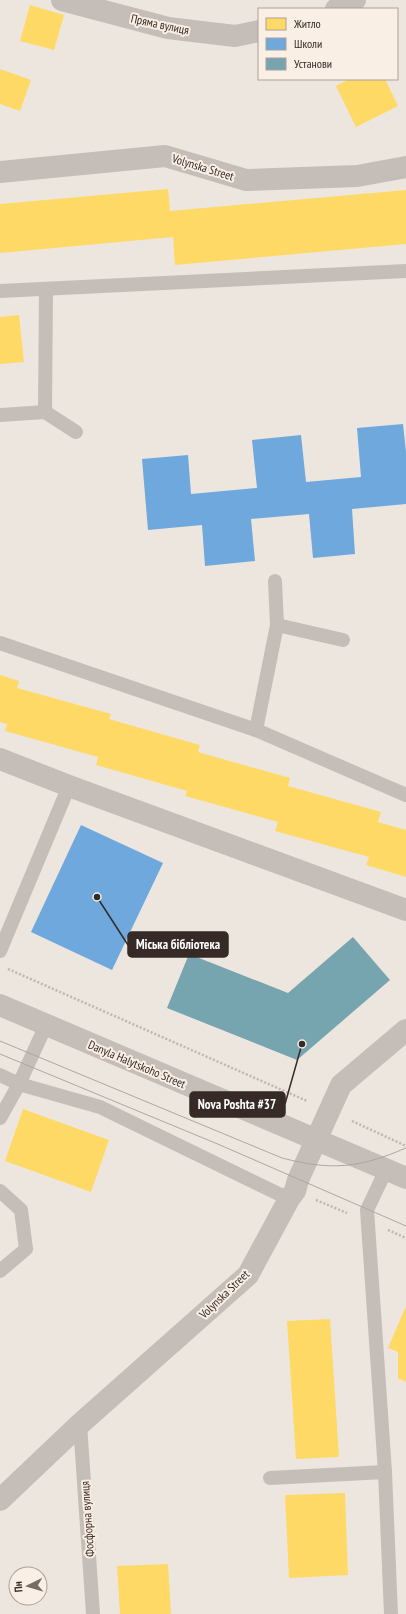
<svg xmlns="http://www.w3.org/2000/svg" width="406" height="1614" font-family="'PT Sans Narrow',sans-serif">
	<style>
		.homes { fill: #ffd966 }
		.schools { fill: #6fa8dc }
		.public { fill: #76a5af }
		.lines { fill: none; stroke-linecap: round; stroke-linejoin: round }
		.path { stroke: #beb6b0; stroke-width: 2.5; stroke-dasharray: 2 2; stroke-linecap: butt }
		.service { stroke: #c5bdb8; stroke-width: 14 }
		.minor { stroke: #c5bdb8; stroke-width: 22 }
		.tertiary { stroke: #c5bdb8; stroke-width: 22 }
		.tram { stroke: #ada6a2; stroke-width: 1 }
		.labels { text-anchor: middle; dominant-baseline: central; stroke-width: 4; stroke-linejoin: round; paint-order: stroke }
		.street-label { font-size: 12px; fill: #362a26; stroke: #faefe5 }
		.leader { fill: none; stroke: #362a26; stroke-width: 1.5 }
		.callout-dot { fill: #362a26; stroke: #faefe5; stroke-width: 1.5 }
		.callout { fill: #362a26; stroke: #362a26; stroke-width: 1.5 }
		.callout-label { font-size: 13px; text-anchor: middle; font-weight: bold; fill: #fff }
	</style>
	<rect width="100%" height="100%" fill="#ede6df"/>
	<g class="homes">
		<path d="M30,5L64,15L54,50L20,41Z"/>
		<path d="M0,69L31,80L20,111L0,104Z"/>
		<path d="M349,79H385L398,106L356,127L336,86Z"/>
		<path d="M168,189L170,211L406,190V244L175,265L173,237L0,253V204Z"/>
		<path d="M19,315L24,362L0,364V317Z"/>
		<path d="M0,675L19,681L17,688L111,714L109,719L200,745L198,752L290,778L288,786L381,812L378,822L406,830V877L366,865L369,857L275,831L278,822L185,796L187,791L96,765L98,757L5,731L7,724L0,722Z"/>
		<path d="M23,1109L109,1140L91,1192L5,1161Z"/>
		<path d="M406,1306V1382L398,1378V1352L388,1348Z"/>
		<path d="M330,1319L339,1457L296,1459L287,1321Z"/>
		<path d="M345,1493L348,1575L289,1578L285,1495Z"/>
		<path d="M168,1564L171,1614H120L117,1566Z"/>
	</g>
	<g class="schools">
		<path d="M403,424L406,452V504L352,509L355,554L313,558L309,514L251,519L255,561L205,566L202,525L148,530L142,459L188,455L191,494L257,488L252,440L301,435L306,482L361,477L357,428Z"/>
		<path d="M81,825L163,863L112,970L31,932Z"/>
	</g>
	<path class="public" d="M353,937L390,980L297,1060L167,1008L189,954L288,993Z"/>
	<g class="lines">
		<g class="path">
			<path d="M8,969L307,1101"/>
			<path d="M352,1121L406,1146"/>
			<path d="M316,1200L347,1213"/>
			<path d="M388,1230L406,1238"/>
		</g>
		<g class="service">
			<path d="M0,291L406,271"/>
			<path d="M45,412L76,432"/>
			<path d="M0,415L45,412L46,289"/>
			<path d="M277,625L343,640"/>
			<path d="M0,643L256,730L406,795"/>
			<path d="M256,730L277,625L275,581"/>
			<path d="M0,951L69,786"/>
			<path d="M0,1075L19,1084L100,1107L289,1199"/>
			<path d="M0,1118L19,1084L46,1025"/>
			<path d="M386,1170L367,1210L385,1472L391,1614"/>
			<path d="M0,1191L21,1210L26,1249L0,1271"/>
			<path d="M80,1424L93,1614"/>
			<path d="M270,1478L385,1472"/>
		</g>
		<g class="minor">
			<path d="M62,0L168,28L235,36L259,31"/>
			<path d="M336,9L355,0"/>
			<path d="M0,172L165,156L246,180L357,176L406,167"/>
			<path d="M0,759L69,786L406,910"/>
			<path d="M0,1500L80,1424L248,1275L289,1199L295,1191L298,1180L341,1085L406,1030"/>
		</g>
		<path class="tertiary" d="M0,1005L406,1178"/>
		<g class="tram">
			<path d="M0,1041L282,1158C332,1171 359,1168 406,1148"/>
			<path d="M0,1054L220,1145L406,1226"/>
		</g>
	</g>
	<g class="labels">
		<g class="street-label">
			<text transform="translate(160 24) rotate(12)">Пряма вулиця</text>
			<text transform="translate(203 167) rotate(17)">Volynska Street</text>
			<text transform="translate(137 1064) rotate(23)">Danyla Halytskoho Street</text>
			<text transform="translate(224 1294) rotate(-44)">Volynska Street</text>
			<text transform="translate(87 1519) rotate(-94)">Фосфорна вулиця</text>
		</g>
	</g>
	<path class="leader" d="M97 897L128 945M302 1044L285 1104"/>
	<g class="callout-dot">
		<circle cx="97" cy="897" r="4"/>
		<circle cx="302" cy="1044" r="4"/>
	</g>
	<g class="callout">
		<rect x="128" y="932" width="100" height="25" rx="4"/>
		<rect x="190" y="1092" width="95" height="25" rx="4"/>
	</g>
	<g class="callout-label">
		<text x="178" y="949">Міська бібліотека</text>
		<text x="237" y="1109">Nova Poshta #37</text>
	</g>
	<rect x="258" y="8" width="140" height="72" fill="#faefe5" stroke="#aca099"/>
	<rect x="266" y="18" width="20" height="12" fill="#ffd966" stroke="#aca099"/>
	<text x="294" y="28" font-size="12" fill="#362a26">Житло</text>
	<rect x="266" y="38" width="20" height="12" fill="#6fa8dc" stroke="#aca099"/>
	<text x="294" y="48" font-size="12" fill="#362a26">Школи</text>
	<rect x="266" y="58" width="20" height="12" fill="#76a5af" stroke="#aca099"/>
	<text x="294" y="68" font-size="12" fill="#362a26">Установи</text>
	<g transform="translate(28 1586) rotate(265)"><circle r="19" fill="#faefe5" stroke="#aca099"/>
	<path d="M0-3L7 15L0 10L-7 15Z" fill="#766c67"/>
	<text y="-6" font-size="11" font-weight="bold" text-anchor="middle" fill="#362a26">Пн</text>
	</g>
</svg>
